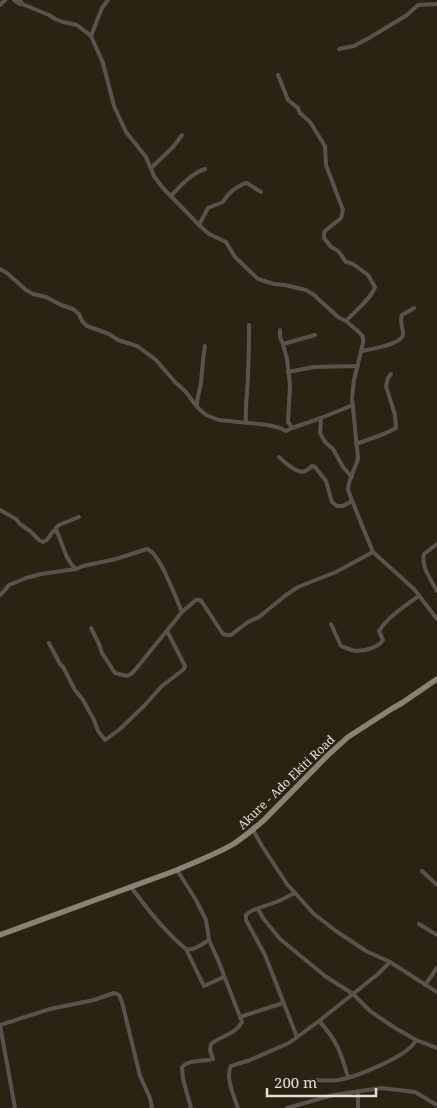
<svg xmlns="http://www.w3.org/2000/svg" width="437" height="1108" font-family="'Noto Serif',serif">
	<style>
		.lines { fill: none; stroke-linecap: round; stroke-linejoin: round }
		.minor { stroke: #58534c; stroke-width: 4 }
		.primary { stroke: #8c8273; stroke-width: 5.5 }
		.labels { text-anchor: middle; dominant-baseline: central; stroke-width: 4; stroke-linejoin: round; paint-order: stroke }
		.street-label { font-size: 12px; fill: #e4ded4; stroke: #2c2213 }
	</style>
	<rect width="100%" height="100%" fill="#2c2213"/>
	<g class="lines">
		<g class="minor">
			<path d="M14,0L20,4H22"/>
			<path d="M20,0L22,4L49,15L55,19L63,22L77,25L91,36L103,63L114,106L126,132L146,157L154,176L162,187L199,225L209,234L226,242L235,257L258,279L274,284L285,285L306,290L314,295L338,317L346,321L360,333L363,337V343L354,380L352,398L358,458C356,468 348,479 348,490L361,523L373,552L414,589L437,619"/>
			<path d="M0,5L5,0"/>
			<path d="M91,36L102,8L108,0"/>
			<path d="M339,49L354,46L369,38L407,15L418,5L437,4"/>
			<path d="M278,75L288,100L298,108L300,113L310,122L325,146L326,165L343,210L341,218L325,231L324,234V238L331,247L335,249L339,252L346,262L353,264L368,275L375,287C371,299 355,311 346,321"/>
			<path d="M151,168L173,147L182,135"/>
			<path d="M171,196C180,186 192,173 205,169"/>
			<path d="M199,225L208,208L223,202L227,196L233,190L243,184L247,183L261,192"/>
			<path d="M0,269L7,273L26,290L33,294L46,297L61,305L73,309L79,314L82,321L87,326L109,334L118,340L137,346L140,348L156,360L175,382L186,392L197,407L206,415L219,420L268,425L280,428L286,431L292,428L321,418L353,405"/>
			<path d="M280,330V337L283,344L287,359L290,385L288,422L292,428"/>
			<path d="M283,344L315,335"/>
			<path d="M362,351C371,349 400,345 403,335C404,329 399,324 402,315L414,308"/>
			<path d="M288,372L314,367L358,366"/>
			<path d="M197,405C197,397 200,390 201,382C202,370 203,358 205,346"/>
			<path d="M321,418L320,433L325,442L333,449L343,467L352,477"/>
			<path d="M246,423C245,405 248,389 248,372C249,356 249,340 249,325"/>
			<path d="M356,444L384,434L396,428L395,415L386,386L388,378L391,374"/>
			<path d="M279,457C285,462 297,475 305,471C308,470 310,468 312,466L315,467L326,481L332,502L337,506H343L352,501"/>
			<path d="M0,510L16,519L20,524L30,531L39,540L43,542L47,540L53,531L57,532"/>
			<path d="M437,544L424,554C421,567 431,580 437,591"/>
			<path d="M76,569C65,560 63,544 57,532L56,528L59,525L79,517"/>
			<path d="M0,595L5,590L9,585L26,578L41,574L76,569L83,566L116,559L147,549C160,553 176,599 182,612"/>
			<path d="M331,624L341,646C346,648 352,651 357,651C365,651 379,647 383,640L379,631C388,617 406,605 419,596"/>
			<path d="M91,628L99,644L102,653L115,673L127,676L131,674L135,670L182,612L196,600H200L202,602L223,634L227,635H231L248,622L259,617L286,595L298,587L336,572L373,552"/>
			<path d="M49,643L60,664L63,667L75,690L83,700L94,720L98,731L105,740L120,729L144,706L162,686L184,669L185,666L167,631"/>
			<path d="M253,830L262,846L287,884L314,914L336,931L366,951L390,962L437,992"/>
			<path d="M177,870L196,900L206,920L209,940L218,960L242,1022C236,1034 221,1036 211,1044L210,1050L213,1059C203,1062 189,1059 182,1067L183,1079L191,1108"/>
			<path d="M422,871L437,885"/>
			<path d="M131,887C147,909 165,932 186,949C194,951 202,944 209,940"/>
			<path d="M295,893C288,896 282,900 276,902C267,906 252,908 246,915V920L265,955L297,1037"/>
			<path d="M258,909L263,918L280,939L325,976L353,994L370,1011L392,1026L416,1040L437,1048"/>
			<path d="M419,924L437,935"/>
			<path d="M186,949L204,986L224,977"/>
			<path d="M425,985L437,968"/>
			<path d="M240,1017L283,1003"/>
			<path d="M319,1021C337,1040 341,1053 348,1077"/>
			<path d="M311,1080C320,1080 330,1081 339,1080C356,1077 409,1056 416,1040"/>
			<path d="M358,1091V1108"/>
			<path d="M15,1108L0,1025L50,1009L94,1000L114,993L119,995L122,1002L140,1076L150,1098L152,1108"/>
			<path d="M238,1108C234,1097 225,1076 231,1066L250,1060L289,1043L319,1021L378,974L390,962"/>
			<path d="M287,1108L333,1095L381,1088L415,1092L437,1105"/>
		</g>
		<path class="primary" d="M0,935L177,870C197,861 217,854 235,843C245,836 255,828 264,820L328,755L348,737L393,708L402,703L437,679"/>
	</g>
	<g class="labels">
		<g class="street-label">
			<text transform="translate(286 782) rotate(-44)">Akure - Ado Ekiti Road</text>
		</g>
	</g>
	<path d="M267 1088v8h109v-8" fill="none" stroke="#e4ded4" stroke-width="2.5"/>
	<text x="274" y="1088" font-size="15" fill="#e4ded4" stroke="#2c2213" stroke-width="4" paint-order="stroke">200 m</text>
</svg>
